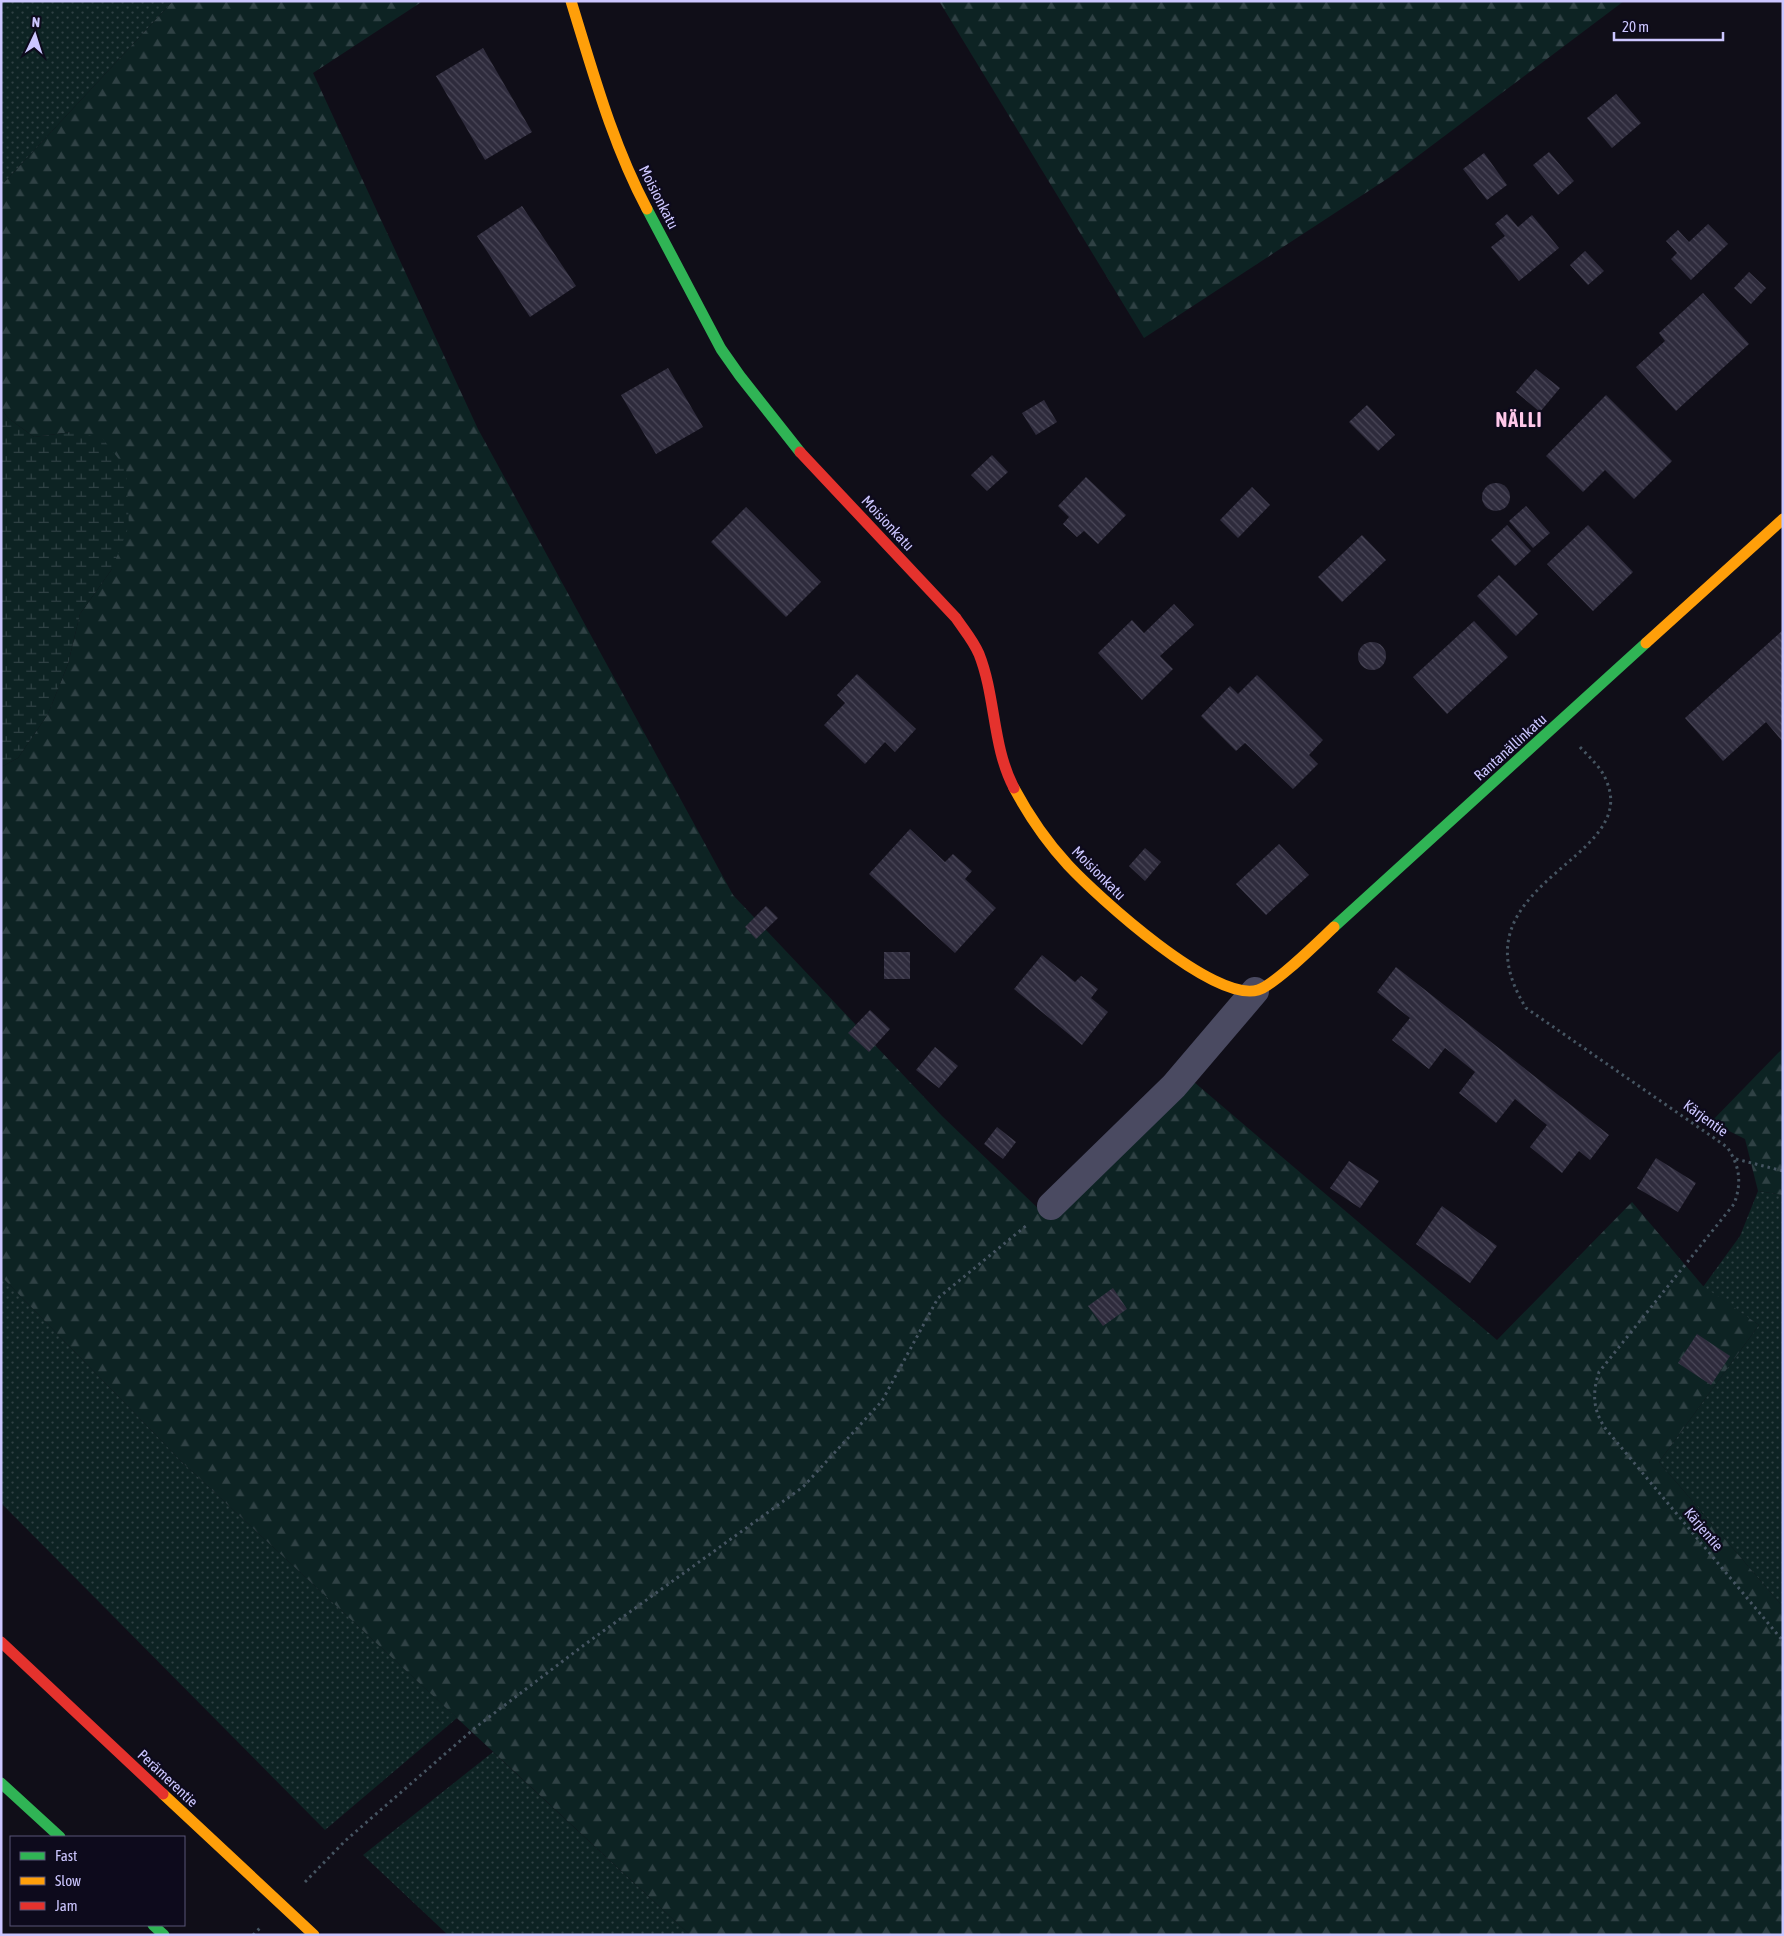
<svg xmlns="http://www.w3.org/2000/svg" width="1784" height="1936" font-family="'Asap Condensed',sans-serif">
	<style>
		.grass { fill: url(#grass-dots) }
		.forest { fill: url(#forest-firs) }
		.wetland { fill: url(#wetland-marsh) }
		.building { fill: url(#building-back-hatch) }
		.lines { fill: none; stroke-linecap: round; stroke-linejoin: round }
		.path { stroke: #465562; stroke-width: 3; stroke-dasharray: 2.5 4; stroke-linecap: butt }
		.street { stroke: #4a4a61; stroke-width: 28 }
		.fast { stroke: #30b455; stroke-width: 11 }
		.slow { stroke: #ff9f0a; stroke-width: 11 }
		.jam { stroke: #e5322d; stroke-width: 11 }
		.labels { text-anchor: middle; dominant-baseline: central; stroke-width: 4.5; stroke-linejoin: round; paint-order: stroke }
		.street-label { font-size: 15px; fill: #ccc6ff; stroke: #0d0a1c }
		.district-label { font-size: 20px; font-weight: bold; letter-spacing: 1px; fill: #ffc8eb; stroke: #0d0a1c }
	</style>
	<defs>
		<pattern id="grass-dots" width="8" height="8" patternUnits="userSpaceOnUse" patternTransform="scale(1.25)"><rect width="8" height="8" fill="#0d2323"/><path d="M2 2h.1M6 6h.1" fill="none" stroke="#2f4144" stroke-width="1.8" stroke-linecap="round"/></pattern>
		<pattern id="forest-firs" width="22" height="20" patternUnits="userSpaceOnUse" patternTransform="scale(1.25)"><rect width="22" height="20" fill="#0d2323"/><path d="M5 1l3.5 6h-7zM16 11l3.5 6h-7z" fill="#2f4144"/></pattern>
		<pattern id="wetland-marsh" width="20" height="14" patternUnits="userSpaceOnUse" patternTransform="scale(1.25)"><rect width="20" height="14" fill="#0d2323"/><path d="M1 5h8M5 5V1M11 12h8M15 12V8" fill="none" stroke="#2f4144"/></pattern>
		<pattern id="building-back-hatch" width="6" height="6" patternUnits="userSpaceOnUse" patternTransform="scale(1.25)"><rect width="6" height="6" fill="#2e2b3c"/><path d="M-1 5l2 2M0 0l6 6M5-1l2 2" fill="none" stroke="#4b4859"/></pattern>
	</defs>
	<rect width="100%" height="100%" fill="#100e18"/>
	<g class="grass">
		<path d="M1,1H173L1,186Z"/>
		<path d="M1758,1191L1783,1195V1607L1659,1462L1759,1325L1703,1287L1740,1236Z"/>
		<path d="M1,1276L184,1464L457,1718L325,1830L1,1503Z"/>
		<path d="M493,1752L690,1935H448L363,1855Z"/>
	</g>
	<g class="forest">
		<path d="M173,1H423L313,73L478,429L733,895L942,1116L1046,1216L1194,1082L1497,1340L1632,1202L1703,1286L1759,1325L1659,1462L1783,1607V1935H690L184,1464L1,1276V767L18,758L48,714L68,664L80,614L112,569L71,432L34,437L8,418L1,408V186Z"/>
		<path d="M939,1H1624L1390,177L1144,338Z"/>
		<path d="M1783,1048V1195L1758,1191L1745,1139L1711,1122Z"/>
	</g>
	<path class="wetland" d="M1,408L8,418L34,437L71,432L102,438L126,468L129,526L112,569L80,614L68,664L48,714L18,758L1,767Z"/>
	<g class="building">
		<path d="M483,48L532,132L485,160L436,76Z"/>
		<path d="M1616,94L1641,123L1612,148L1587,118Z"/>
		<path d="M1549,152L1574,181L1558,195L1533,165Z"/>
		<path d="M1484,153L1507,185L1487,200L1463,169Z"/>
		<path d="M522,206L576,286L530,317L477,236Z"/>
		<path d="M1507,214L1518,227L1532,215L1559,248L1519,281L1491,247L1505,236L1495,224Z"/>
		<path d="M1708,224L1728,244L1691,280L1671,259L1677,253L1666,241L1678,230L1689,242Z"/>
		<path d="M1585,251L1604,271L1588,285L1570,265Z"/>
		<path d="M1749,272L1766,288L1751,304L1734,288Z"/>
		<path d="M1703,293L1749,344L1676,411L1636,367L1665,341L1659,333Z"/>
		<path d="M668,368L703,427L656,454L621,395Z"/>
		<path d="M1536,369L1560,388L1540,412L1516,392Z"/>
		<path d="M1606,395L1672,461L1634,499L1605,470L1583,492L1546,456Z"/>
		<path d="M1044,400L1057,422L1036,435L1022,413Z"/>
		<path d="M1367,405L1395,435L1378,451L1349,422Z"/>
		<path d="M992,455L1008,472L987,491L971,475Z"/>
		<path d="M1086,477L1126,515L1098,544L1084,531L1077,537L1063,524L1069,517L1058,506Z"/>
		<circle cx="1496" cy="497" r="14"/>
		<path d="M1252,487L1270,505L1238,538L1220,520Z"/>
		<path d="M1526,506L1550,533L1533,548L1509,521Z"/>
		<path d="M746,507L821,582L786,617L711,542Z"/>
		<path d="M1507,525L1531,551L1515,566L1491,540Z"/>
		<path d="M1588,525L1633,572L1593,611L1547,564Z"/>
		<path d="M1362,535L1386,560L1342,602L1318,577Z"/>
		<path d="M1499,575L1538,614L1516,636L1477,596Z"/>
		<path d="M1174,604L1194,625L1160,656L1173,669L1142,700L1098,653L1132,620L1144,633Z"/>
		<path d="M1474,621L1508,657L1447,714L1413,677Z"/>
		<path d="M1783,630V742L1766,722L1723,761L1685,718Z"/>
		<circle cx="1372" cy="656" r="14"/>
		<path d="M857,674L916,729L895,752L885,742L865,764L824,725L845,703L837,695Z"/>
		<path d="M1257,675L1323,740L1309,755L1318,764L1293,789L1245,743L1236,751L1201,716L1230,686L1238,694Z"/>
		<path d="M910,829L945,862L953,854L972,871L965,879L996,908L955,953L869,874Z"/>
		<path d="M1279,844L1309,875L1266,915L1236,884Z"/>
		<path d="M1145,848L1161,862L1145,881L1129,866Z"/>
		<path d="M766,906L778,918L756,939L745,927Z"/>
		<rect x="884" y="952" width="26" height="27"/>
		<path d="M1042,955L1075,982L1081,976L1098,989L1091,998L1108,1012L1082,1045L1014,989Z"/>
		<path d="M1396,967L1609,1135L1590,1160L1579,1151L1562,1173L1530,1147L1547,1125L1515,1099L1496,1123L1459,1093L1475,1072L1445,1048L1429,1069L1392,1040L1410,1018L1377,992Z"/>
		<path d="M870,1010L890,1029L869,1052L848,1033Z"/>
		<path d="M935,1047L958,1066L939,1088L916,1070Z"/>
		<path d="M997,1127L1016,1142L1003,1159L984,1144Z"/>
		<path d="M1656,1158L1696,1183L1678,1212L1637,1188Z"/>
		<path d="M1349,1161L1379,1181L1360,1208L1330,1188Z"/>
		<path d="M1442,1206L1497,1246L1470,1283L1416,1244Z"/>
		<path d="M1113,1288L1127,1309L1103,1326L1088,1306Z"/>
		<path d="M1697,1334L1730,1356L1711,1385L1678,1363Z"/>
	</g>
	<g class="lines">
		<g class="path">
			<path d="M1580,747C1590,758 1601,767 1606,780C1643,862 1448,882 1526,1008L1727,1147C1740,1166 1742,1183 1734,1204L1599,1372C1592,1393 1593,1410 1605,1428L1783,1641"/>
			<path d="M1736,1159L1783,1171"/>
			<path d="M305,1882L345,1841L476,1727L584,1645L803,1487L882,1401L938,1298L1027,1225"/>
			<path d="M253,1935L260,1928"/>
		</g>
		<path class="street" d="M1051,1206L1174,1086L1255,991"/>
		<g class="fast">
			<path d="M647,209L721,349L740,376L800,452"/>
			<path d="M1334,927L1646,643"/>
			<path d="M1,1783L60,1837"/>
			<path d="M153,1925L164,1935"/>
		</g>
		<g class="slow">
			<path d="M571,1C593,72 612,143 647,209"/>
			<path d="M1646,643L1783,519"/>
			<path d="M1014,788C1029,816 1047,842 1068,865C1098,897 1214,1003 1258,990C1275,985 1319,941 1334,927"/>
			<path d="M163,1794L314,1935"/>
		</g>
		<g class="jam">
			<path d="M800,452L956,618C964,630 973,640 979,654C996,697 992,746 1014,788"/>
			<path d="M1,1642L163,1794"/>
		</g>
	</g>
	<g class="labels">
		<g class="street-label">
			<text transform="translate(659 197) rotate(63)">Moisionkatu</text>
			<text transform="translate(888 523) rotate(47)">Moisionkatu</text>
			<text transform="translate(1510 747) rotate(-42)">Rantanällinkatu</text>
			<text transform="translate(1099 873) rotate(45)">Moisionkatu</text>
			<text transform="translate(1706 1118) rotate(36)">Kärjentie</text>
			<text transform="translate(1704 1529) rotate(50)">Kärjentie</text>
			<text transform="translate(168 1778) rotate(43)">Perämerentie</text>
		</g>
		<g class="district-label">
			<text x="1519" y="419">NÄLLI</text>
		</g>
	</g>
	<rect width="1784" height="1936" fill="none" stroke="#ccc6ff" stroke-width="5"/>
	<rect x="10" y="1836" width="175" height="90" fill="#0d0a1c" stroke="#595577"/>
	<rect x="20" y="1852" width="25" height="8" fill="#30b455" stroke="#595577"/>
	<text x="55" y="1861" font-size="15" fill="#ccc6ff">Fast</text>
	<rect x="20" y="1877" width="25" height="8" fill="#ff9f0a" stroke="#595577"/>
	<text x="55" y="1886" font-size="15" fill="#ccc6ff">Slow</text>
	<rect x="20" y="1902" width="25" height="8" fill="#e5322d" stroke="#595577"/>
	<text x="55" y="1911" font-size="15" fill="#ccc6ff">Jam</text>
	<g transform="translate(35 35) rotate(4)" stroke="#0d0a1c" stroke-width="4" paint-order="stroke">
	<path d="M0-4L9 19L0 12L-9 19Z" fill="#ccc6ff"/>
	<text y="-8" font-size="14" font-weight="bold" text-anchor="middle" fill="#ccc6ff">N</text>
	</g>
	<path d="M1614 32v8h109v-8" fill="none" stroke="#ccc6ff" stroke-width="2.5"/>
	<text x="1622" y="32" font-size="15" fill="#ccc6ff" stroke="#0d0a1c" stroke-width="4" paint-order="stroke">20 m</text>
</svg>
